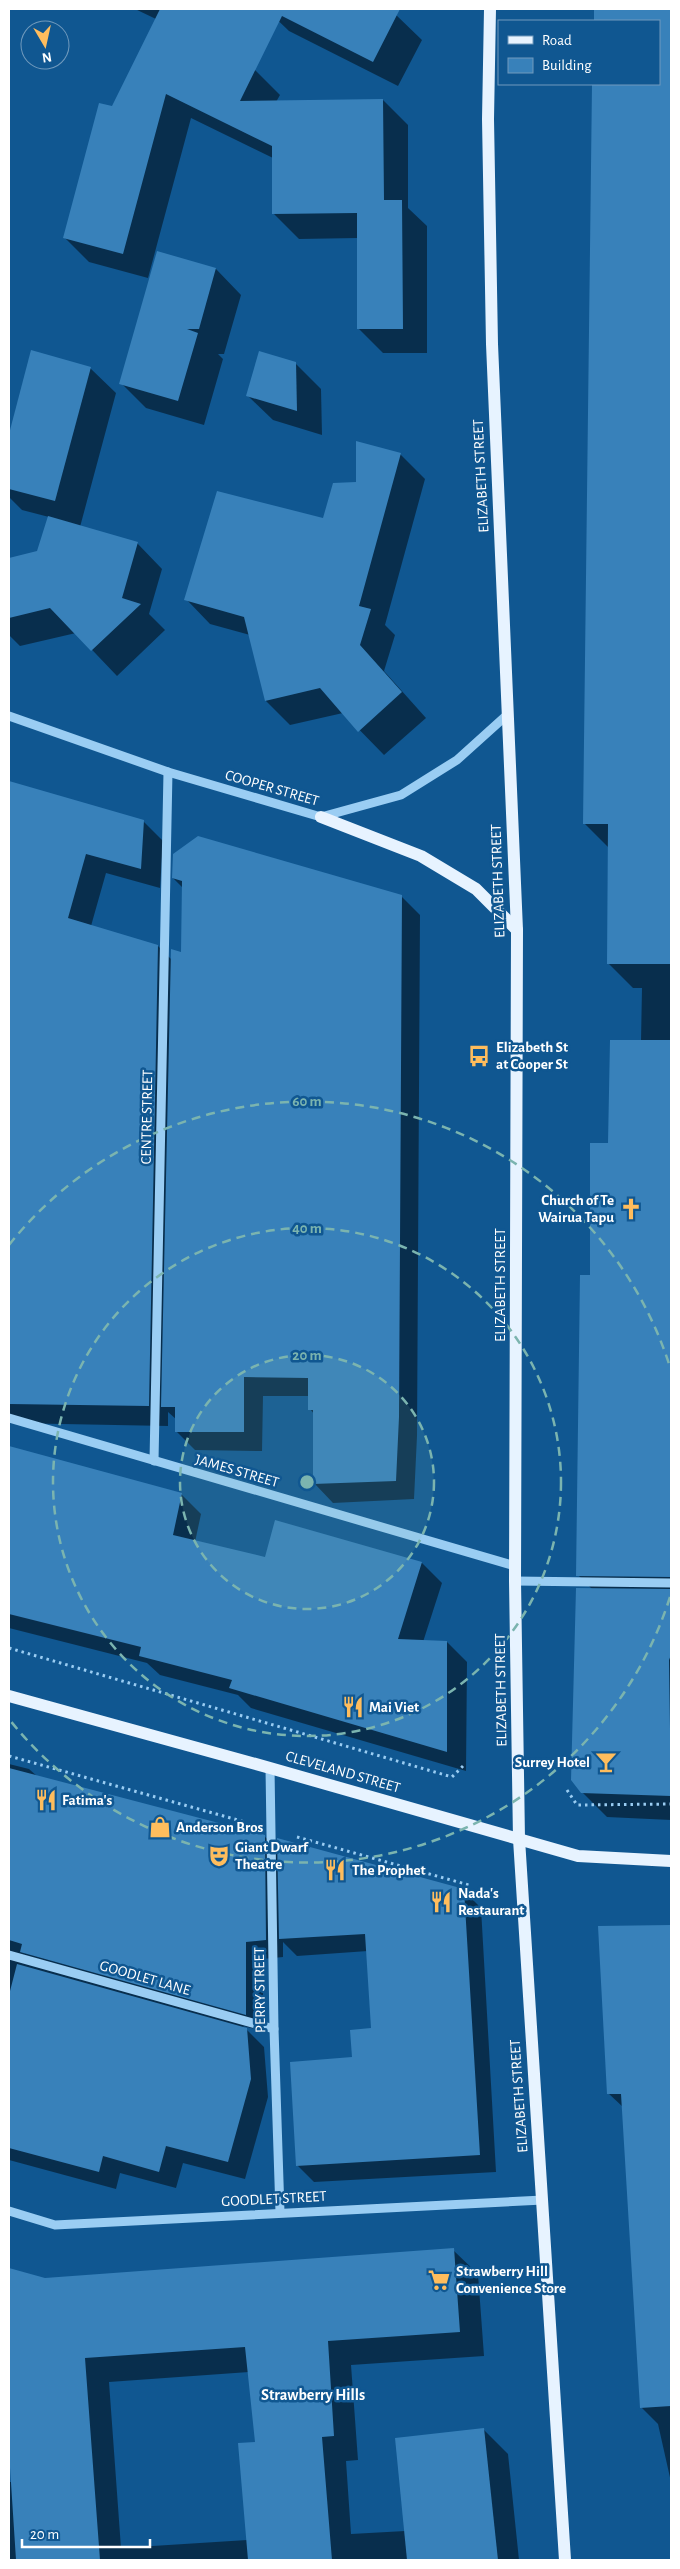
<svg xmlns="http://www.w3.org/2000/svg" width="680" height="2569" font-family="'Alegreya Sans',sans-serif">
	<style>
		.shadow { fill: #0007; fill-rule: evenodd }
		.building { fill: #3881ba }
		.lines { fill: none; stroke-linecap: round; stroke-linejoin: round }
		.path { stroke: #9acdf3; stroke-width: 3; stroke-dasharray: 2.5 4; stroke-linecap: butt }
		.minor { stroke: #9acdf3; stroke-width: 9 }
		.major { stroke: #e7f3ff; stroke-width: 12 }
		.ring { fill: none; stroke: #7bb4af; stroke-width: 2.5; stroke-dasharray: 9 6 }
		.labels { text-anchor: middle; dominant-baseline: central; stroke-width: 5; stroke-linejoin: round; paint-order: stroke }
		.street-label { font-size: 15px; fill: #fff; stroke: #105791 }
		.poi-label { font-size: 15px; font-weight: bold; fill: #fff; stroke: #105791; text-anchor: start }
		.neighbourhood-label { font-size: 16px; font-weight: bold; fill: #fff; stroke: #105791 }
		.centre { fill: #7bb4af; stroke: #105791; stroke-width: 2.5 }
		.ring-label { font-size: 15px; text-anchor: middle; font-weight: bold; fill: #7bb4af; stroke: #105791; stroke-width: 5; stroke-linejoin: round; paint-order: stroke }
	</style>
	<rect width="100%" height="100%" fill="#105791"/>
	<g class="shadow">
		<path d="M135,9H225L207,46L255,70L280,95L276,102L383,100L408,125V208L427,226V353H383L358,328V238L299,239L274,214L273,158L191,118L148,278L89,262L64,237L113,108L156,19Z"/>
		<path d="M266,9H396L394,13L422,40L398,86L289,31Z"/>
		<path d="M595,9H671V1820L607,1817L582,1792L592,1589L578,1575L591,1276L641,1041L642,988H633L608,963L609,848L584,823L594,84H659V21H595Z"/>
		<path d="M157,253L216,269L241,295L224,354H218L223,359L204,425L146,408L121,383Z"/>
		<path d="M32,352L90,368L116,393L80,527L137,543L162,569L149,614L165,630L117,676L76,633L20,646L9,635V559L38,552L49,517L22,510L9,497V439Z"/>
		<path d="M295,363L321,389L322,435L273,420L247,395Z"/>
		<path d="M400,454L425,479L385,625L395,635L384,671L426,718L384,755L343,713L290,725L266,701L250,635L210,624L186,599L324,519L357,484Z"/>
		<path d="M9,783L143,821L163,841L160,888L106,873L91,926L158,946L172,960L182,954L183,888L173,878L401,896L420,915L417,1436L414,1499L333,1503L315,1484L314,1414L310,1409V1396H263L262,1451L195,1450L176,1431L177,1420L168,1412V1426L9,1423Z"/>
		<path d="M9,1447L181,1494L201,1514L195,1542L266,1559L276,1522L422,1563L442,1583L423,1642H447L467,1662L466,1771L251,1708L238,1695L160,1675L147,1663L9,1628Z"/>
		<path d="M9,1764L29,1769L38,1777L264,1836L279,1850L464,1891L481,1908L496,2172L314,2182L297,2165L353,2058L372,2029L368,1951L297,1956L283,1942V1957L263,1959V2031L243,2026L264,2047L268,2097L245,2179L183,2163L176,2188L120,2173L116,2189L9,2160Z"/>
		<path d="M671,1926V2482L658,2424L641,2407L624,2108L608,2093L600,1927Z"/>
		<path d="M453,2250L478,2274L484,2356L351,2365L358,2460L346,2461L351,2534L405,2531L484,2430L508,2454L519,2560H9V2482H12L9,2436V2269L45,2279ZM249,2372L256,2443L247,2540L121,2548L109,2382Z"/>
	</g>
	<g class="building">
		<path d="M160,9H400L373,62L282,16L240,101L383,99L384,200H402L403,329H357V213L272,214V146L166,94L123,254L63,238L99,103L112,106Z"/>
		<path d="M594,9H671V964H607L608,824H583L592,84H659V21H594Z"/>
		<path d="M157,251L216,268L199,329H187L198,333L178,401L119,384Z"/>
		<path d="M31,350L91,367L55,501L9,489V434Z"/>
		<path d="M259,351L296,362L297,411L246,396Z"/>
		<path d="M356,441L401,453L359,606L371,609L360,645L402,692L358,732L320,688L265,701L244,617L184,600L217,491L323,518L333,483L356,482Z"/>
		<path d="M48,516L138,542L122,598L141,604L91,651L50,608L9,618V558L37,551Z"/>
		<path d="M9,781L144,820L141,869L86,854L68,918L158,945L149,1406L9,1404Z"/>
		<path d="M198,836L402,895L399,1417L396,1481L313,1484V1410H308V1378L244,1377V1432H175V1407H161L171,949L181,952L182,881L172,878L173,854Z"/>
		<path d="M610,1040H671V1577L576,1576L580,1275H590V1143H608Z"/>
		<path d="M9,1446L182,1493L173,1535L265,1557L275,1520L422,1562L398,1639L447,1641V1752L229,1688L232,1680L139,1656L141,1647L9,1614Z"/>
		<path d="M576,1588L671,1589V1655L669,1660L671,1796L581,1793L571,1780Z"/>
		<path d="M9,1768L265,1835L266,1940L246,1942V2015L20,1952L22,1944L9,1940Z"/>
		<path d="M277,1838L464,1889L480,2155L296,2166L290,2062L352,2057L350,2030L371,2028L365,1934L279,1939Z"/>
		<path d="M671,1925V2406L640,2408L621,2094H607L598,1926Z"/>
		<path d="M17,1964L247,2028L251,2079L228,2162L166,2146L159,2172L103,2156L99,2172L9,2148V1995Z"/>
		<path d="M454,2248L460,2332L328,2341L334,2436L322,2437L332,2560H248L238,2443L255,2442L245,2347L85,2358L100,2560H16L9,2452V2268L45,2278Z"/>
		<path d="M484,2428L498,2560H407L395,2438Z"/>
	</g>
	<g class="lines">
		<g class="path">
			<path d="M9,1648L452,1777L463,1766"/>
			<path d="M9,1756L245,1822"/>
			<path d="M567,1790L577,1805L671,1804"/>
			<path d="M297,1837L469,1885"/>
		</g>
		<g class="minor">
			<path d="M9,716L168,772L321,817L401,795L457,760L508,714"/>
			<path d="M9,1418L515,1566"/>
			<path d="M154,1461L168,772"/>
			<path d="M515,1581L671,1583"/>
			<path d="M270,1768L274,2029L280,2212"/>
			<path d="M9,1955L274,2029"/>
			<path d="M9,2211L55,2225L543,2200"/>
		</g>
		<g class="major">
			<path d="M490,9L488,119L492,344L517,930L515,1581L519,1839L565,2560"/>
			<path d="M321,817L421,856L476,889L517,930"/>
			<path d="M9,1696L270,1768L578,1856L671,1861"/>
		</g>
	</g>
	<circle cx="307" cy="1482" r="127" fill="#7bb4af" fill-opacity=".12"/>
	<g class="ring">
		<circle cx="307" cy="1482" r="127"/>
		<circle cx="307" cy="1482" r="254"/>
		<path d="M670 1597A381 381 0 0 1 9 1719M9 1245A381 381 0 0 1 670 1367"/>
	</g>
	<defs>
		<g id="bus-bare" transform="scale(1.725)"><path d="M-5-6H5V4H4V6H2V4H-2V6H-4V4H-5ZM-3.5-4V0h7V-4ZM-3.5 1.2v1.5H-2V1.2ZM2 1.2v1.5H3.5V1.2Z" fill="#ffbd5d" stroke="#105791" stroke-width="2.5" paint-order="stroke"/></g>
		<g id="church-bare" transform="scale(1.725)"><path d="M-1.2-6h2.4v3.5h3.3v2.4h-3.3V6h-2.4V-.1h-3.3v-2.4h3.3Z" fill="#ffbd5d" stroke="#105791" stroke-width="2.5" paint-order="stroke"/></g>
		<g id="restaurant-bare" transform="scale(1.725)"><path d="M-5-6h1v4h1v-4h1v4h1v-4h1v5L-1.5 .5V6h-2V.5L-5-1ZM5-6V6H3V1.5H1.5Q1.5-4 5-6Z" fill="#ffbd5d" stroke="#105791" stroke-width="2.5" paint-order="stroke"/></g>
		<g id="bar-bare" transform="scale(1.725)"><path d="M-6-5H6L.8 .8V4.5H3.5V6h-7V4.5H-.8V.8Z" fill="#ffbd5d" stroke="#105791" stroke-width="2.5" paint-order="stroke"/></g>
		<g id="shop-bare" transform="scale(1.725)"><path d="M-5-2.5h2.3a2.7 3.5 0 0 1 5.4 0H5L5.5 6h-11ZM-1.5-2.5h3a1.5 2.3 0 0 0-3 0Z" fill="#ffbd5d" stroke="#105791" stroke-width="2.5" paint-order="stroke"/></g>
		<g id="theatre-bare" transform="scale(1.725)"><path d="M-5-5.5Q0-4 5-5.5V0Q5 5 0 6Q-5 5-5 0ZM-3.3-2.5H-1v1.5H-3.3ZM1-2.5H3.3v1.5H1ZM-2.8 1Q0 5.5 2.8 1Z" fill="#ffbd5d" stroke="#105791" stroke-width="2.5" paint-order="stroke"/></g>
		<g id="supermarket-bare" transform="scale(1.725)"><path d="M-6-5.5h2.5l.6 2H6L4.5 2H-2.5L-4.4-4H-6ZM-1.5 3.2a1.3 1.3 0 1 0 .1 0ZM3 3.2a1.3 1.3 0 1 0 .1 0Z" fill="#ffbd5d" stroke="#105791" stroke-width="2.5" paint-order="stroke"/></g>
	</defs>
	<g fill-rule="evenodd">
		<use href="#bus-bare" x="479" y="1056"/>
		<use href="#church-bare" x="631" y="1209"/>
		<use href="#restaurant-bare" x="353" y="1707"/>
		<use href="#bar-bare" x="606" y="1762"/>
		<use href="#restaurant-bare" x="46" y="1800"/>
		<use href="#shop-bare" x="160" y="1827"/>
		<use href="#theatre-bare" x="219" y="1856"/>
		<use href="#restaurant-bare" x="335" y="1870"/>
		<use href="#restaurant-bare" x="441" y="1902"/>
		<use href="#supermarket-bare" x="439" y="2280"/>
	</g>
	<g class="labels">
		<g class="street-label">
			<text transform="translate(481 476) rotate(-93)">ELIZABETH STREET</text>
			<text transform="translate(272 788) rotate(16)">COOPER STREET</text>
			<text transform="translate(498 881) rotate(-92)">ELIZABETH STREET</text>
			<text transform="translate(147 1117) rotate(-89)">CENTRE STREET</text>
			<text transform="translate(500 1285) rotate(-90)">ELIZABETH STREET</text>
			<text transform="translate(237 1471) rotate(16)">JAMES STREET</text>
			<text transform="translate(501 1690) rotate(-91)">ELIZABETH STREET</text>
			<text transform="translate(343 1772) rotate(16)">CLEVELAND STREET</text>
			<text transform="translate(145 1978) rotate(16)">GOODLET LANE</text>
			<text transform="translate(260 1990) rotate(-91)">PERRY STREET</text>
			<text transform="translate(519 2096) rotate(-94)">ELIZABETH STREET</text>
			<text transform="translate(274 2199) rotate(-3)">GOODLET STREET</text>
		</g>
		<g class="poi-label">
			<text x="496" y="1047">Elizabeth St<tspan x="496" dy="17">at Cooper St</tspan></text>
			<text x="614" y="1200" text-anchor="end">Church of Te<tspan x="614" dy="17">Wairua Tapu</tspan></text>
			<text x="369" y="1707">Mai Viet</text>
			<text x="590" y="1762" text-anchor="end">Surrey Hotel</text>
			<text x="62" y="1800">Fatima's</text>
			<text x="176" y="1827">Anderson Bros</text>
			<text x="235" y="1847">Giant Dwarf<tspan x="235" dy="17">Theatre</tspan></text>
			<text x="352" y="1870">The Prophet</text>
			<text x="458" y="1893">Nada's<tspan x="458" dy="17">Restaurant</tspan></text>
			<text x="456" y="2271">Strawberry Hill<tspan x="456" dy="17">Convenience Store</tspan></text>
		</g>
		<g class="neighbourhood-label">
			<text x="313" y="2395">Strawberry Hills</text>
		</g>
	</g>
	<circle cx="307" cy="1482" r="8" class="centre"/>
	<g class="ring-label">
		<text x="307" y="1106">60 m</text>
		<text x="307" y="1233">40 m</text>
		<text x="307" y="1360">20 m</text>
	</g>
	<rect width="680" height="2569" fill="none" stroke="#ffffff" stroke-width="20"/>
	<rect x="498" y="20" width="162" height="65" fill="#105791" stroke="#709abd"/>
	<rect x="508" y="36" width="25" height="8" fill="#e7f3ff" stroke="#709abd"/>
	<text x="542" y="45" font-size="15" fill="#ffffff">Road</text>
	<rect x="508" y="58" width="25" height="15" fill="#3881ba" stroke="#709abd"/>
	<text x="542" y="70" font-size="15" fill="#ffffff">Building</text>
	<g transform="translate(45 45) rotate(171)"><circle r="24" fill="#105791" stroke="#709abd"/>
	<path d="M0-4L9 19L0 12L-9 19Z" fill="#ffbd5d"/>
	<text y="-8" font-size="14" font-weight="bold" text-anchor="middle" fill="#ffffff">N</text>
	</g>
	<path d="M22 2539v8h128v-8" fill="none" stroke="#ffffff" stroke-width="2.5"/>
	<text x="30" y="2539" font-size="15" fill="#ffffff" stroke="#105791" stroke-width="4" paint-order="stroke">20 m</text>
</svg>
